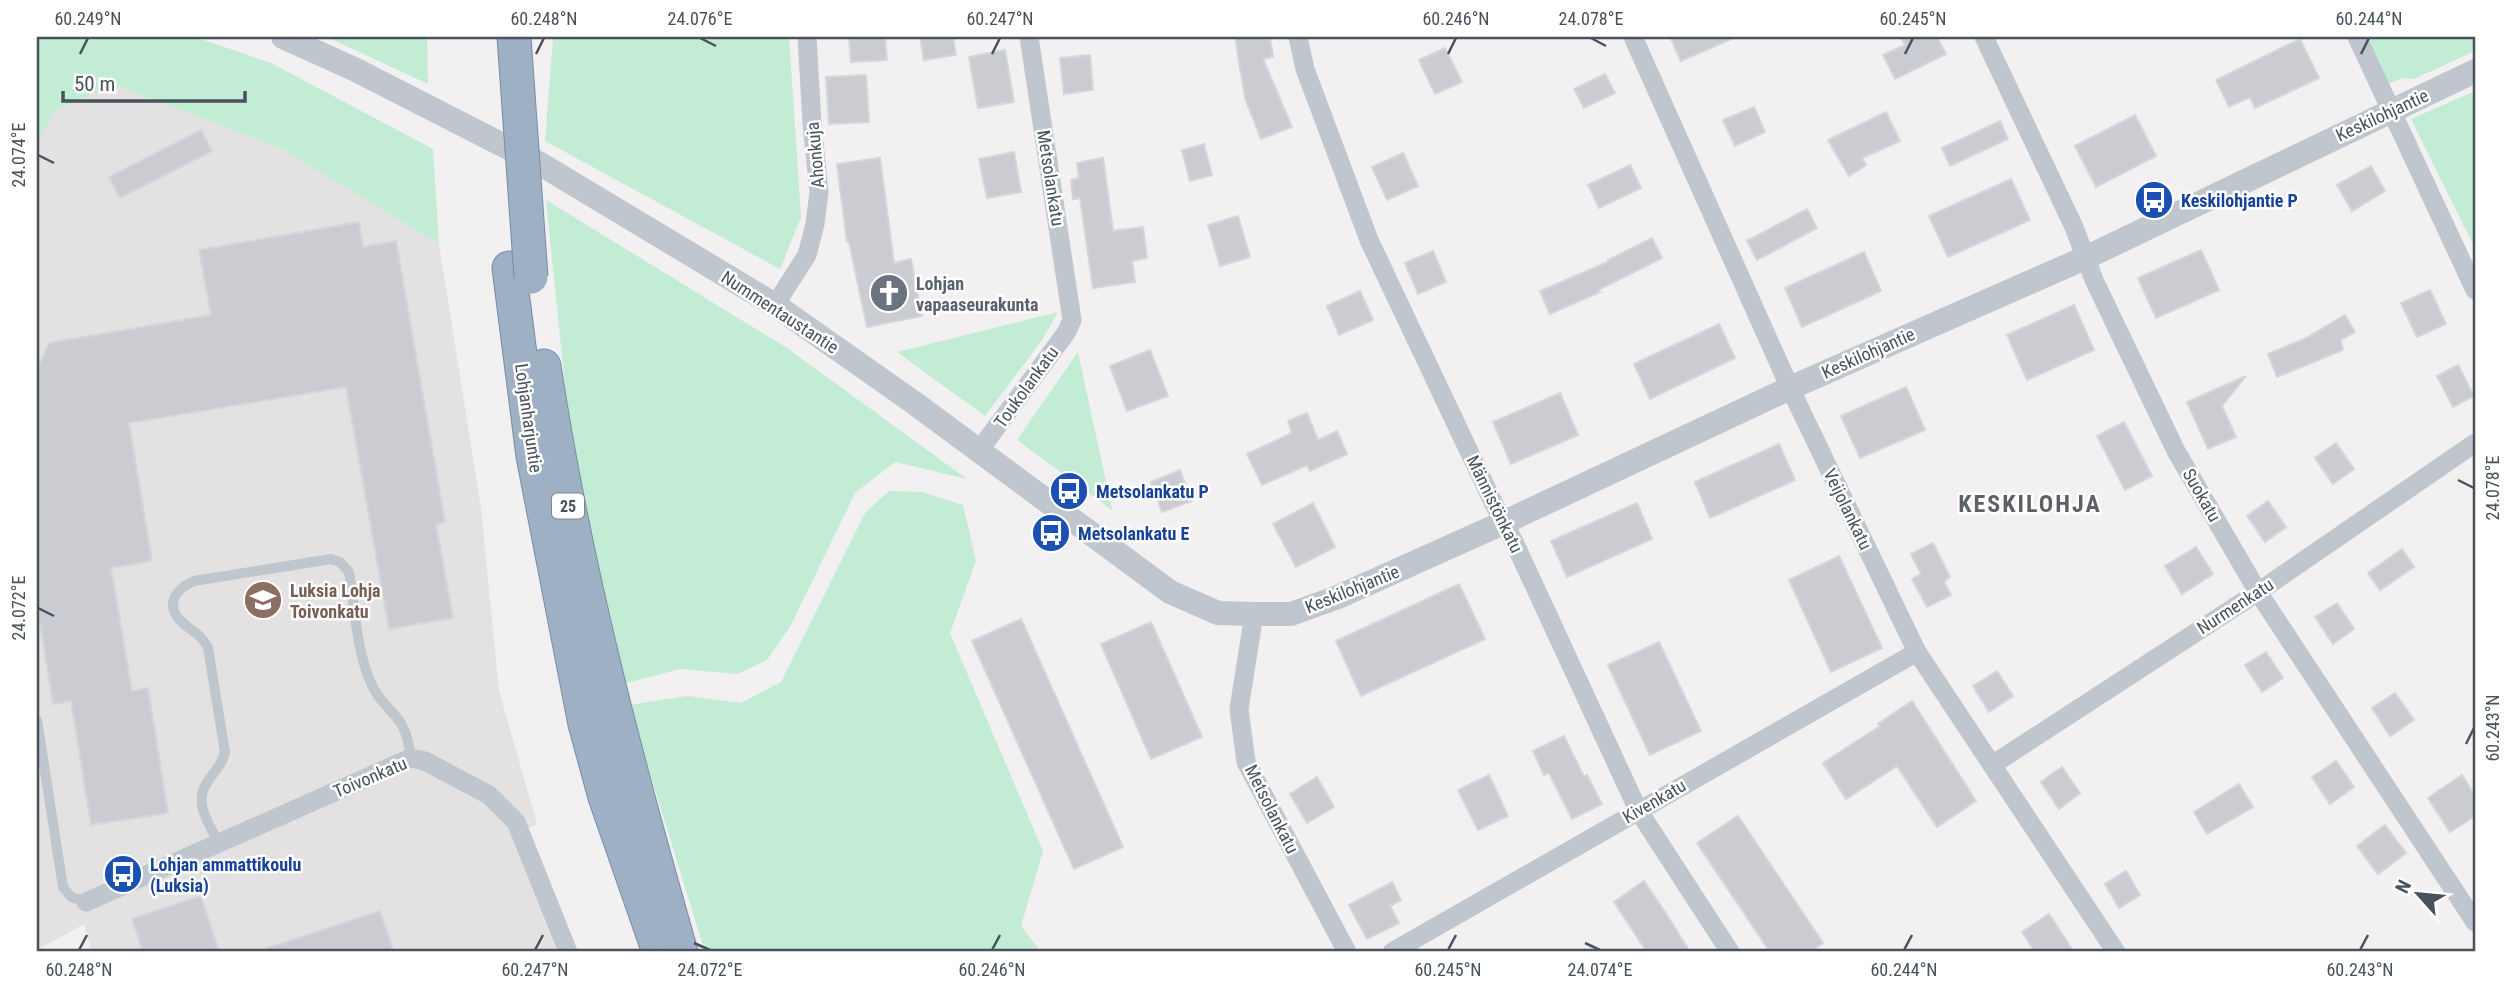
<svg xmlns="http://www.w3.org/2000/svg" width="2512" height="989" font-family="'Roboto Condensed',sans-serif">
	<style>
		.education { fill: #e3e1e1 }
		.green { fill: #c2ecd4 }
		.building { fill: #caccd2; stroke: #d4d6db; stroke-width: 2 }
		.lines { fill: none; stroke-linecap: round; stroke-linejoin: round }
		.trunk-casing { stroke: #768ca7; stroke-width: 35 }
		.service { stroke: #bfc6cd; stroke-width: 10 }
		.minor { stroke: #bfc6cd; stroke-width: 19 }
		.tertiary { stroke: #bfc6cd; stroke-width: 24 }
		.trunk { stroke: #9eb0c4; stroke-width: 33 }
		.trunk-bridge-casing { stroke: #768ca7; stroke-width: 35; stroke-linecap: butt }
		.trunk-bridge { stroke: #9eb0c4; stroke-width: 33 }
		.ticks { fill: none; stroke: #49525c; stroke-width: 2.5 }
		.labels { text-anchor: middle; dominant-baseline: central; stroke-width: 5; stroke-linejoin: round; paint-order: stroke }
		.shield { fill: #fff; stroke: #80868d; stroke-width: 2 }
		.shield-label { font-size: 16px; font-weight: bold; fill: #49525c }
		.street-label { font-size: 18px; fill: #49525c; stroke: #fff }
		.transit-label { font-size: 18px; font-weight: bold; fill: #164399; stroke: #fff; text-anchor: start }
		.worship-label { font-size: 18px; font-weight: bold; fill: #5b616d; stroke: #fff; text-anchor: start }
		.education-label { font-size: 18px; font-weight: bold; fill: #785e54; stroke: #fff; text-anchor: start }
		.district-label { font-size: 24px; font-weight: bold; letter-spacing: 2px; fill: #5d6064; stroke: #fff }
		.neatline { fill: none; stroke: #49525c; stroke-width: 2.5 }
		.ticks-label { font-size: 18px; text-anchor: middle; fill: #49525c }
	</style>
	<rect width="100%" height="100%" fill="#f2f0f0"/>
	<path class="education" d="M112,84L280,148L439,244L481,508L499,691L537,824L512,837L557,952H92L84,924L37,950V143L55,111Z"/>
	<g class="green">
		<path d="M37,37H195L271,63L433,149L439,244L280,148L112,84L55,111L37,143Z"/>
		<path d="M327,37H427L428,84Z"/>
		<path d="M553,37H789L801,217L780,269L545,141Z"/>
		<path d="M2365,37H2475V51L2414,79L2402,78L2386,85Z"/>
		<path d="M2475,91V248L2411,119Z"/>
		<path d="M546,200L787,348L967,479L895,462L855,493L791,625L767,660L738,674L680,669L623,684L588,544L568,415Z"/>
		<path d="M1058,312L1042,340L985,416L897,352Z"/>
		<path d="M1078,352L1112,510L1017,440Z"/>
		<path d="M889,491L922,492L963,505L976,561L950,633L1043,851L1021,926L1041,952H705L629,705L688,696L741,703L781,682L865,513Z"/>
	</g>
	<g class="building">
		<path d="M885,37L887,60L851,62L849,38Z"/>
		<path d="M920,37H953L956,55L924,60Z"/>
		<path d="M1235,37H1270L1273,57L1263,59L1292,127L1261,139L1245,98Z"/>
		<path d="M1670,37H1736L1681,61Z"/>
		<path d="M1901,37H1937L1946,54L1895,79L1883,55L1905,45Z"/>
		<path d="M2300,39L2319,78L2255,108L2250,97L2229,107L2216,80Z"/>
		<path d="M1445,48L1462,82L1435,94L1419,60Z"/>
		<path d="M1005,50L1014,102L978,108L969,57Z"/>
		<path d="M1090,55L1093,90L1064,94L1060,58Z"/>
		<path d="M1605,74L1615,93L1584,108L1574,89Z"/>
		<path d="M866,75L869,122L829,124L826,77Z"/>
		<path d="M1754,107L1765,132L1735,146L1723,120Z"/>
		<path d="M1886,112L1900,141L1862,158L1866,165L1849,176L1828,140Z"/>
		<path d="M2135,115L2156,156L2096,187L2075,146Z"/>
		<path d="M2000,121L2008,139L1950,166L1942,148Z"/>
		<path d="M201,130L212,151L120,198L109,177Z"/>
		<path d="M1204,144L1212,175L1190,181L1182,150Z"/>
		<path d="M1014,152L1021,192L987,198L979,159Z"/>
		<path d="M1403,153L1418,186L1387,200L1372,167Z"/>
		<path d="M880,158L894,263L911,259L922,316L867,327L849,242H847L837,164Z"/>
		<path d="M1103,158L1113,231L1143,227L1147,258L1132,261L1135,282L1093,288L1080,198L1073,199L1071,180L1079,178L1077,163Z"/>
		<path d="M1630,165L1641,188L1599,208L1588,185Z"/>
		<path d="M2371,166L2385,191L2352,211L2337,185Z"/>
		<path d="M2011,179L2030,220L1948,257L1929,216Z"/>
		<path d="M1807,209L1817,228L1757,260L1747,241Z"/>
		<path d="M1238,216L1250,257L1220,266L1208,225Z"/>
		<path d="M359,222L363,247L396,241L445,522L436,524L453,618L389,629L346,387L129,423L152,561L111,568L132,691L148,688L168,813L91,825L71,701L53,704L37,605V369L49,343L211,315L199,250Z"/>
		<path d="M1652,238L1662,258L1598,290L1600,292L1550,314L1540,291L1608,262V260Z"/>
		<path d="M2201,250L2219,290L2156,318L2138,278Z"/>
		<path d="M1433,251L1446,282L1418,294L1405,263Z"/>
		<path d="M1864,252L1881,291L1802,327L1785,288Z"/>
		<path d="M2430,290L2446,324L2417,337L2401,303Z"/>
		<path d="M1360,291L1373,320L1339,335L1327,306Z"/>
		<path d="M2074,305L2094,350L2027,380L2007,335Z"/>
		<path d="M2345,315L2355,332L2341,340L2343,350L2277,377L2268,354L2306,338Z"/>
		<path d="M1719,324L1735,358L1650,399L1634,364Z"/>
		<path d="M1150,350L1168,396L1127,411L1110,366Z"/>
		<path d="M2458,365L2474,396L2453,407L2437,376Z"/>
		<path d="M2246,376L2222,406L2236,437L2208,449L2187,402Z"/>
		<path d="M1906,387L1925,430L1860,458L1841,416Z"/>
		<path d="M1560,393L1578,435L1511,464L1493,422Z"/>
		<path d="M1307,413L1318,440L1337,431L1347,454L1310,471L1307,465L1262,485L1247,454L1292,433L1288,421Z"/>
		<path d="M2124,422L2152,476L2125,490L2097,436Z"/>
		<path d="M2336,443L2354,469L2333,484L2315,458Z"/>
		<path d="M1779,444L1795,480L1710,518L1695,482Z"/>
		<path d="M1180,470L1192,501L1162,512L1151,482Z"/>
		<path d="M2268,501L2286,527L2265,542L2247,516Z"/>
		<path d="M1313,503L1335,547L1296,567L1273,524Z"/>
		<path d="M1637,503L1652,539L1567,577L1551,541Z"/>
		<path d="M1933,543L1950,577L1944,582L1951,595L1927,607L1912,579L1921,574L1911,554Z"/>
		<path d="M2196,547L2213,574L2182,594L2165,566Z"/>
		<path d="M2402,549L2414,567L2380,590L2368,573Z"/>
		<path d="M1839,556L1882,648L1831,672L1789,580Z"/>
		<path d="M1459,584L1485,639L1361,696L1336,641Z"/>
		<path d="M2337,603L2354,629L2333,644L2315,617Z"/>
		<path d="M1021,619L1123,847L1074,869L972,641Z"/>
		<path d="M1151,622L1202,737L1151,759L1101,644Z"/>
		<path d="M1659,642L1701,731L1650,755L1608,665Z"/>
		<path d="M2266,652L2283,678L2262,692L2245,665Z"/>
		<path d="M1997,671L2013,696L1989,712L1973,686Z"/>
		<path d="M2395,693L2414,720L2390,736L2372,708Z"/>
		<path d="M1912,701L1976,801L1937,827L1897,766L1846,799L1823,763L1880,726L1878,724Z"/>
		<path d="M1564,736L1584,777L1587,775L1602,804L1572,819L1549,773L1544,775L1533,751Z"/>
		<path d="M2336,761L2354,787L2330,804L2312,777Z"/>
		<path d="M2062,767L2080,793L2059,809L2041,782Z"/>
		<path d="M1489,775L1508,816L1478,830L1458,790Z"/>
		<path d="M2462,775L2475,796V816L2450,832L2428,798Z"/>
		<path d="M1317,777L1334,807L1307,823L1290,794Z"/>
		<path d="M2239,784L2253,807L2207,834L2194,812Z"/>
		<path d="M1738,816L1823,943L1809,952H1770L1697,843Z"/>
		<path d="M2385,825L2406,853L2378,874L2357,846Z"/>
		<path d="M2126,871L2140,895L2119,908L2105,884Z"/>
		<path d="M1644,881L1667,915L1690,952H1647L1614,902Z"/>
		<path d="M1392,882L1401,900L1390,906L1399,923L1367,939L1349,905Z"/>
		<path d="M201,896L219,952H143L132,919Z"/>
		<path d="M380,911L394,952H267V948Z"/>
		<path d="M2049,914L2074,952H2035L2022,932Z"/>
	</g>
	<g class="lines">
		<g class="trunk-casing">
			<g id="trunk">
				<path d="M509,268L533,456L585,724L605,797L659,952"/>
				<path d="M544,366C574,565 626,760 681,952"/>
			</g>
		</g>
		<g class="service">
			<path d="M37,720L63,887L71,897L86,902"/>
			<path d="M219,843C208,823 193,802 208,781C215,770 222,765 225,752L208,648C199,631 191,632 180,620C164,603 178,588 194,581L331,559L340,562L349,572C355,608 356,650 371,683C377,699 391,709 400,722C407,732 409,746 411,758"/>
		</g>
		<g class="minor">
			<path d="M1298,37L1305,69L1369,240L1493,502L1515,544L1638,810L1730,952"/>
			<path d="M1633,37L1790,388L1917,652L2116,952"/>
			<path d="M1984,37L2074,227L2094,280L2176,451L2258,592L2475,922"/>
			<path d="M2357,37L2475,290"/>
			<path d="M775,305L807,255L815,224L819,192L812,123L807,37"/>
			<path d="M978,452L1066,333L1072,320L1029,37"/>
			<path d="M1254,614L1239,709L1246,762L1347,952"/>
			<path d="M1992,765L2258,592L2475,443"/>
			<path d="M86,902L411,758L425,761L489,795L516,822L568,952"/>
			<path d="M1392,952L1917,652"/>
		</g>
		<path class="tertiary" d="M283,37L354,69L542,165L775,305L913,402L1170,592L1218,613L1254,614H1291L1338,597L1505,522L1790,388L2085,258L2475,71"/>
		<use href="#trunk" class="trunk"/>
		<g class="trunk-bridge-casing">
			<path id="trunk-bridge" d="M514,37L531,277"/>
		</g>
		<use href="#trunk-bridge" class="trunk-bridge"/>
	</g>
	<path class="ticks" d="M700,38L716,46M1591,38L1606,46M80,54L88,38M536,54L544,38M992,54L1000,38M1448,54L1456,38M1905,54L1913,38M2361,54L2369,38M38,155L54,163M2458,480L2474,488M38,608L54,616M2466,744L2474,728M694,943L710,950M1585,943L1600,950M79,950L87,935M535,950L543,935M992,950L1000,935M1448,950L1456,935M1904,950L1912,935M2360,950L2368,935"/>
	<defs>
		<g id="bus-disc" transform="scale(2.0125)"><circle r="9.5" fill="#1a4fb4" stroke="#fff"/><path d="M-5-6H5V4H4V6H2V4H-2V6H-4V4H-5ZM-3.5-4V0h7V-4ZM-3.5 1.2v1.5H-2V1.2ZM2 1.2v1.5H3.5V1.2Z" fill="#fff"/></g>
		<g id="church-disc" transform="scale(2.0125)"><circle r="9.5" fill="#6b7280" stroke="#fff"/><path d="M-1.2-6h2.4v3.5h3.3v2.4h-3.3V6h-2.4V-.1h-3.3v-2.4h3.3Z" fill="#fff"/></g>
		<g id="school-disc" transform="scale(2.0125)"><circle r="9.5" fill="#8d6e63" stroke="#fff"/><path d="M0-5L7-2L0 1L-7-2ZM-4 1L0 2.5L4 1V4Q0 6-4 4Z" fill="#fff"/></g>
	</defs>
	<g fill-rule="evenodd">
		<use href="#bus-disc" x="2154" y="200"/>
		<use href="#church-disc" x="889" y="293"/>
		<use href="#bus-disc" x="1069" y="491"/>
		<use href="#bus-disc" x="1051" y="533"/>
		<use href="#school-disc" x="263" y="600"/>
		<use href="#bus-disc" x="123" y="874"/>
	</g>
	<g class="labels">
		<rect class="shield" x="552" y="493.5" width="32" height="25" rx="5"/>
		<g class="shield-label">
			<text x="568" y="506">25</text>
		</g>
		<g class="street-label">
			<text transform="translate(2382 115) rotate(-25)">Keskilohjantie</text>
			<text transform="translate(815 155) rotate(-95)">Ahonkuja</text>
			<text transform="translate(1051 178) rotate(81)">Metsolankatu</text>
			<text transform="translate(780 312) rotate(33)">Nummentaustantie</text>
			<text transform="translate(1868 353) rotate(-24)">Keskilohjantie</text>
			<text transform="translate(1026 387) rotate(-54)">Toukolankatu</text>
			<text transform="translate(529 418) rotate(82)">Lohjanharjuntie</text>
			<text transform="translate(2202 495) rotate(60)">Suokatu</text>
			<text transform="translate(1495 504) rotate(64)">Männistönkatu</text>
			<text transform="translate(1848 509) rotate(64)">Veijolankatu</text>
			<text transform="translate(1352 589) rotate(-22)">Keskilohjantie</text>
			<text transform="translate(2235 606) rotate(-33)">Nurmenkatu</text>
			<text transform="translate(370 777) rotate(-23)">Toivonkatu</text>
			<text transform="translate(1654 801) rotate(-30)">Kivenkatu</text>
			<text transform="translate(1272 809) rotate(63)">Metsolankatu</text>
		</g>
		<g class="transit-label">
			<text x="2181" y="200">Keskilohjantie P</text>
			<text x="1096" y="491">Metsolankatu P</text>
			<text x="1078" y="533">Metsolankatu E</text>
			<text x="150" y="864">Lohjan ammattikoulu<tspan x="150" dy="21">(Luksia)</tspan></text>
		</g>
		<g class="worship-label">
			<text x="916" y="283">Lohjan<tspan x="916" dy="21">vapaaseurakunta</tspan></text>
		</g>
		<g class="education-label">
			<text x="290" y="590">Luksia Lohja<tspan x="290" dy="21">Toivonkatu</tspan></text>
		</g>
		<g class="district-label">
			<text x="2030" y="504">KESKILOHJA</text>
		</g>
	</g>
	<rect width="2512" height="989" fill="none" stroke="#ffffff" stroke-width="77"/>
	<g transform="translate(2418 894) rotate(297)" stroke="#ffffff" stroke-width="5" paint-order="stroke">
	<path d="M0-5L12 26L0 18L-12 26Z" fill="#49525c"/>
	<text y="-10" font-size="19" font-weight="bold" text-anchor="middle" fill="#49525c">N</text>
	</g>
	<path d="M63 91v10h182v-10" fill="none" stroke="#49525c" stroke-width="3.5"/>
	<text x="74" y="91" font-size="21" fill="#49525c" stroke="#ffffff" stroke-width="5" paint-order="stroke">50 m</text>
	<rect x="38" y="38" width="2436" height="912" class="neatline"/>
	<g class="ticks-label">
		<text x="88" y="25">60.249°N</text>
		<text x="544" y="25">60.248°N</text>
		<text x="700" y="25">24.076°E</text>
		<text x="1000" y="25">60.247°N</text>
		<text x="1456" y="25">60.246°N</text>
		<text x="1591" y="25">24.078°E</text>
		<text x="1913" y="25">60.245°N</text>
		<text x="2369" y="25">60.244°N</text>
		<text transform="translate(19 155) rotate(-90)" y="6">24.074°E</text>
		<text transform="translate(2493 488) rotate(-90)" y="6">24.078°E</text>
		<text transform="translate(19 608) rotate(-90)" y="6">24.072°E</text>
		<text transform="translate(2493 728) rotate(-90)" y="6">60.243°N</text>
		<text x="79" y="976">60.248°N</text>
		<text x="535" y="976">60.247°N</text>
		<text x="710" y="976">24.072°E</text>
		<text x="992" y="976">60.246°N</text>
		<text x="1448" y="976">60.245°N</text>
		<text x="1600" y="976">24.074°E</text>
		<text x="1904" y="976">60.244°N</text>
		<text x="2360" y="976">60.243°N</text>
	</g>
</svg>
